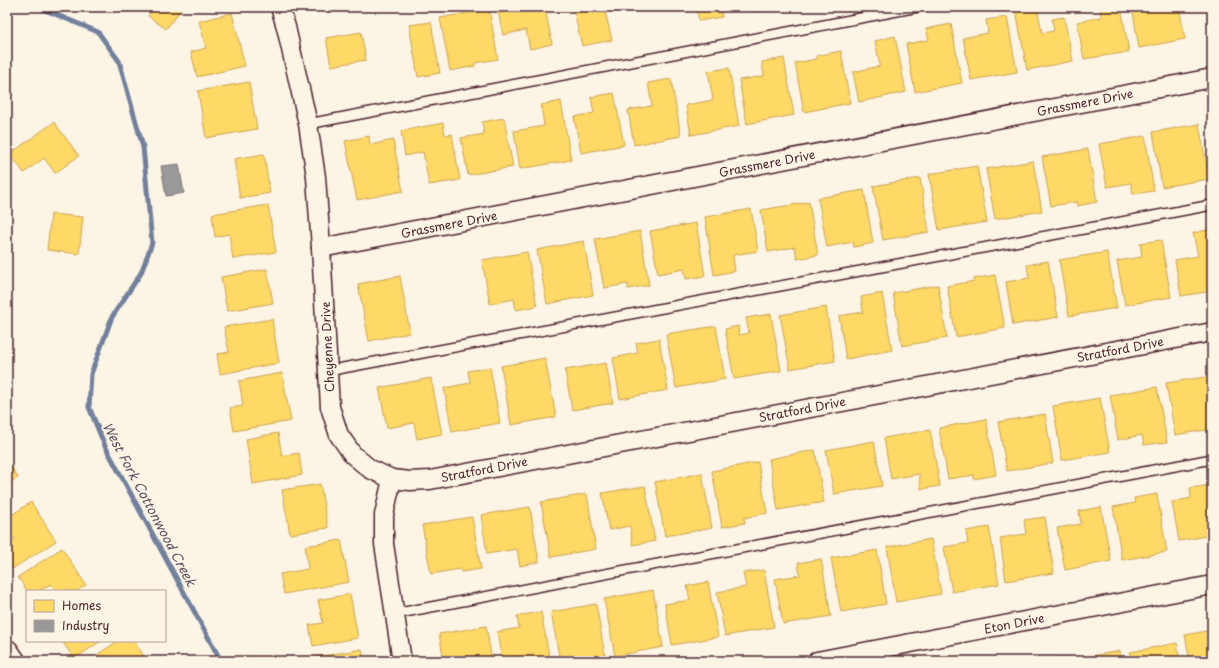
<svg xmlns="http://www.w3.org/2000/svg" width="1219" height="668" font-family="'Playpen Sans',sans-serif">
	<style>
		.homes { fill: #ffd966; stroke: #c9a154 }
		.industry { fill: #999; stroke: #817478 }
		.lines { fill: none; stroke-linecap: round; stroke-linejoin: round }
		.stream { stroke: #72809d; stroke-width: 5 }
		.lane-casing { stroke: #4a1f2b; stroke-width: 12 }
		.street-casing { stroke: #4a1f2b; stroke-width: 21 }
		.secondary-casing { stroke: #4a1f2b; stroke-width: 25 }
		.lane { stroke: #fcf5e5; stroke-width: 9 }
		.street { stroke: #fcf5e5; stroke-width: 18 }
		.secondary { stroke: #fcf5e5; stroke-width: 22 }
		.labels { text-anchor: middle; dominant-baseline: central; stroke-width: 4; stroke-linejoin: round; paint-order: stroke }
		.street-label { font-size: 12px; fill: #4a1f2b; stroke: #fcf5e5 }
		.water-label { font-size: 13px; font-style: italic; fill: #5e5064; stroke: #fcf5e5 }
	</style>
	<rect width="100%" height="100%" fill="#fcf5e5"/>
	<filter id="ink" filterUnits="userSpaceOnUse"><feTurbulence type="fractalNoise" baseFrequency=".025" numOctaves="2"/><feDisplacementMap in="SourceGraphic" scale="8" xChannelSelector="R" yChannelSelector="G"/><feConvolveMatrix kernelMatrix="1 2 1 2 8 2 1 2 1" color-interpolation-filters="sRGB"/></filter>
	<g filter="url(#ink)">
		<g class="homes">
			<path d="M155,7H183L166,29L148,16Z"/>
			<path d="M497,7H545L552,44L530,49L526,30L503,35Z"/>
			<path d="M573,7H604L612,40L582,46Z"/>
			<path d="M696,7H720L722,17L699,21Z"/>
			<path d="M756,7H778V8L756,12Z"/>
			<path d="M1031,7H1037L1042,33L1054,31L1052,19L1064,17L1073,61L1027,70L1016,10Z"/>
			<path d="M1100,7H1121L1129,52L1084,59L1077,22L1101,17Z"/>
			<path d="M1132,7H1179L1185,39L1139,48Z"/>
			<path d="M489,9L498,59L475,63V66L450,71L440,18Z"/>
			<path d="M232,13L245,66L197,77L191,52L206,48L199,21Z"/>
			<path d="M1007,17L1017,72L971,80L963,38L988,33L986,20Z"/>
			<path d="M431,22L440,73L418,77L409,25Z"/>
			<path d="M951,24L962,83L915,92L906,44L929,40L926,29Z"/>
			<path d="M361,32L366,60L331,66L326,38Z"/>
			<path d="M895,36L906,92L859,102L853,72L880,66L875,41Z"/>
			<path d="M841,51L850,103L804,112L795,63L817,59L816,56Z"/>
			<path d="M784,58L794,115L747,124L739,80L764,76L762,62Z"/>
			<path d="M729,68L739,126L691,135L686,105L713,100L708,71Z"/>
			<path d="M671,79L681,136L634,145L628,110L652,106L648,83Z"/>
			<path d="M249,82L257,129L206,138L198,91Z"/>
			<path d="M614,93L624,145L581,153L574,117L594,113L591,97Z"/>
			<path d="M561,101L571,160L520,169L514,131L544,126L541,105Z"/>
			<path d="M504,118L513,167L468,175L461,138L484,134L482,122Z"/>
			<path d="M54,122L79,156L55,173L44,158L24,173L10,154Z"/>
			<path d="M443,123L445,135L452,134L460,180L429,185L423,152L405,156L401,131Z"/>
			<path d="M1199,124L1209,179L1162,187L1153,132Z"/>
			<path d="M369,136L370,145L393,140L403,191L357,200L345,141Z"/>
			<path d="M1145,136L1154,191L1133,194L1131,183L1107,187L1099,144Z"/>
			<path d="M1088,149L1097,202L1077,206L1076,202L1051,206L1042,157Z"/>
			<path d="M264,154L270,193L240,198L234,159Z"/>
			<path d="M1033,161L1042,211L995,219L986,169Z"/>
			<path d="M977,166L987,222L939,230L929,174Z"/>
			<path d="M920,178L929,232L883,240L873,186Z"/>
			<path d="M864,190L873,243L854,247L853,242L827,247L818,198Z"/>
			<path d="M809,202L818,255L797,259L795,247L768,252L761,210Z"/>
			<path d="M268,205L276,252L233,259L229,234L215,237L212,214Z"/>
			<path d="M751,209L758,251L733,255L735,271L714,275L705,217Z"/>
			<path d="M51,214L83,217L79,254L47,250Z"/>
			<path d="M696,223L705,276L686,279L684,269L658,274L650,231Z"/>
			<path d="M1212,229V291L1181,296L1175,260L1198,256L1193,233Z"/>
			<path d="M640,231L649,285L628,289V284L604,288L595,239Z"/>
			<path d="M1161,240L1171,297L1125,305L1117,261L1142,257L1140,243Z"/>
			<path d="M584,241L593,295L547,304L537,250Z"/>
			<path d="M527,252L537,306L516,310L514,299L490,304L482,260Z"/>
			<path d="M1107,252L1117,308L1069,316L1059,260Z"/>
			<path d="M1048,261L1058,317L1013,325L1006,282L1029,278L1027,265Z"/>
			<path d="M267,269L273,303L227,311L221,277Z"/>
			<path d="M995,275L1005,328L956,337L947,286L974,281L973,279Z"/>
			<path d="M400,276L410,333L369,341L358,284Z"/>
			<path d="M938,285L947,338L902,346L893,293Z"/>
			<path d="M882,293L892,350L846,359L839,316L863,312L861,297Z"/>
			<path d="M826,307L835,361L790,369L780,315Z"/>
			<path d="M771,314L781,371L734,379L725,329L738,326L739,335L749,333L746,318Z"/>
			<path d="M272,319L279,363L220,374L217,354L229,352L224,327Z"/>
			<path d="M716,326L725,379L676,388L666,334Z"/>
			<path d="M659,339L668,390L620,399L613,358L638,353L636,343Z"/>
			<path d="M545,358L556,417L511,425L501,366Z"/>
			<path d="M606,363L613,403L572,410L565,370Z"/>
			<path d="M490,367L500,423L452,432L444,388L470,383L468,371Z"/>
			<path d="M282,373L291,421L234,431L230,408L243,406L239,381Z"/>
			<path d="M1212,376V429L1175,435L1166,383Z"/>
			<path d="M431,378L442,434L417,439L414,423L387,428L379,388Z"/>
			<path d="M1157,387L1167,442L1144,445L1142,435L1118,440L1110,395Z"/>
			<path d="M1100,398L1110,452L1062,460L1053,406Z"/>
			<path d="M1045,414L1053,463L1007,471L998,422Z"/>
			<path d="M986,419L996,475L974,479V475L948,479L939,428Z"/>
			<path d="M930,430L940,486L921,489L919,474L891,479L884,438Z"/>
			<path d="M278,433L282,456L299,453L302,475L253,484L246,439Z"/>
			<path d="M874,441L882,486L834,494L826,450Z"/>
			<path d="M815,450L824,502L778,510L769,459Z"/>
			<path d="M7,459L18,478L7,484Z"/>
			<path d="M758,462L767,513L744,518L745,523L722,527L712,471Z"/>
			<path d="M702,473L712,528L665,536L655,482Z"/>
			<path d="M320,484L328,528L290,534L282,490Z"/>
			<path d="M1212,485V535L1179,541L1172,502L1191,498L1190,488Z"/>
			<path d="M645,486L655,541L633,545L630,526L609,530L602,493Z"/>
			<path d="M587,494L596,549L551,557L541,502Z"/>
			<path d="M1157,494L1167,552L1122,560L1113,507L1135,503L1134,498Z"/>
			<path d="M31,502L56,541L12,569L7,561V545L15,540L7,528V518Z"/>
			<path d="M530,507L539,562L520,566L517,549L487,554L481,515Z"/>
			<path d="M1101,507L1111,561L1065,570L1057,528L1081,524L1079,511Z"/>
			<path d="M472,517L481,569L461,572L460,569L431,574L422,525Z"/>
			<path d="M1045,517L1054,573L1006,581L1000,538L1026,534L1024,520Z"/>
			<path d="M989,527L999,584L952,592L944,547L968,543L966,531Z"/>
			<path d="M931,539L941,594L896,602L887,547Z"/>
			<path d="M341,540L349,582L284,594L280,574L308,569L305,546Z"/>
			<path d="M62,548L86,585L77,591H56L51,584L40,591H27L18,577Z"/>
			<path d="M877,550L886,604L841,612L831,558Z"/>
			<path d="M821,559L831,616L783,624L775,579L800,575L798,563Z"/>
			<path d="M764,570L774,627L725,636L717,592L746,587L743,573Z"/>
			<path d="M708,582L718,637L672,645L665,604L690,600L687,586Z"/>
			<path d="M653,590L663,647L615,656L604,599Z"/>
			<path d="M350,594L358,638L313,646L309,625L323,623L318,600Z"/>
			<path d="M596,604L606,661H560L551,612Z"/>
			<path d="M541,612L550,661H502L497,632L519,628L517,616Z"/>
			<path d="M486,626L492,661H444L439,634Z"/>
			<path d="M1212,630V661H1190L1185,635Z"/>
			<path d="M62,641H101L74,659Z"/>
			<path d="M118,641H134L147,661H102L98,654Z"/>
			<path d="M1177,643L1180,661H1131L1130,652Z"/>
			<path d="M362,649L364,661H299V660Z"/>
			<path d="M1120,651L1122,661H1074L1073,659Z"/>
			<path d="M1064,657L1065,661H1044Z"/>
		</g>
		<path class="industry" d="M179,164L184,193L166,196L161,166Z"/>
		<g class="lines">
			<path class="stream" d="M38,7L98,32L119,61L143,147L152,243L141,273L112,317L91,374L89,407L105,446L221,661"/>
			<g class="lane-casing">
				<g id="lane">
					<path d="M308,124L918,7"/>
					<path d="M327,371L1212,205"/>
					<path d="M394,614L1212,459"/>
				</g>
			</g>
			<g class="street-casing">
				<g id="street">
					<path d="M280,7L286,27L308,124L316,177L321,248L330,407L339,435L353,455L370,469L392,479L410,481L430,480L1212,332"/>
					<path d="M321,248L1212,78"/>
					<path d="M392,479L384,515V544L402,661"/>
					<path d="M817,661L1212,585"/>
				</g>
			</g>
			<g class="secondary-casing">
				<path id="secondary" d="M7,651L14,661"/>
			</g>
			<use href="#lane" class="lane"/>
			<use href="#street" class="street"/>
			<use href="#secondary" class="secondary"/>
		</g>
	</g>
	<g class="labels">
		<g class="street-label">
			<text transform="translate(1085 102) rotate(-11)">Grassmere Drive</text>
			<text transform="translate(767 163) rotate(-11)">Grassmere Drive</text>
			<text transform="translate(449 224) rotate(-11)">Grassmere Drive</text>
			<text transform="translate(327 347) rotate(-93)">Cheyenne Drive</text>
			<text transform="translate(1120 349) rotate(-11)">Stratford Drive</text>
			<text transform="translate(802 409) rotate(-11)">Stratford Drive</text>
			<text transform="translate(484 469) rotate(-11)">Stratford Drive</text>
			<text transform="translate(1014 623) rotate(-11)">Eton Drive</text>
		</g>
		<g class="water-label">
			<text transform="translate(150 504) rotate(62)">West Fork Cottonwood Creek</text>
		</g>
	</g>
	<rect width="1219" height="668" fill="none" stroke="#fcf5e5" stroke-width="24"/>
	<rect x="12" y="12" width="1195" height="644" fill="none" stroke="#4a1f2b" stroke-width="1.5" filter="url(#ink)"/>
	<rect x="26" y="590" width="140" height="52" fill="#fcf5e5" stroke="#b59f9b"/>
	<rect x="34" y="600" width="20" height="12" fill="#ffd966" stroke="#b59f9b"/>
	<text x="62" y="610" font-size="12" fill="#4a1f2b">Homes</text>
	<rect x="34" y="620" width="20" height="12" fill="#999999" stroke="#b59f9b"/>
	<text x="62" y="630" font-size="12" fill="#4a1f2b">Industry</text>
</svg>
